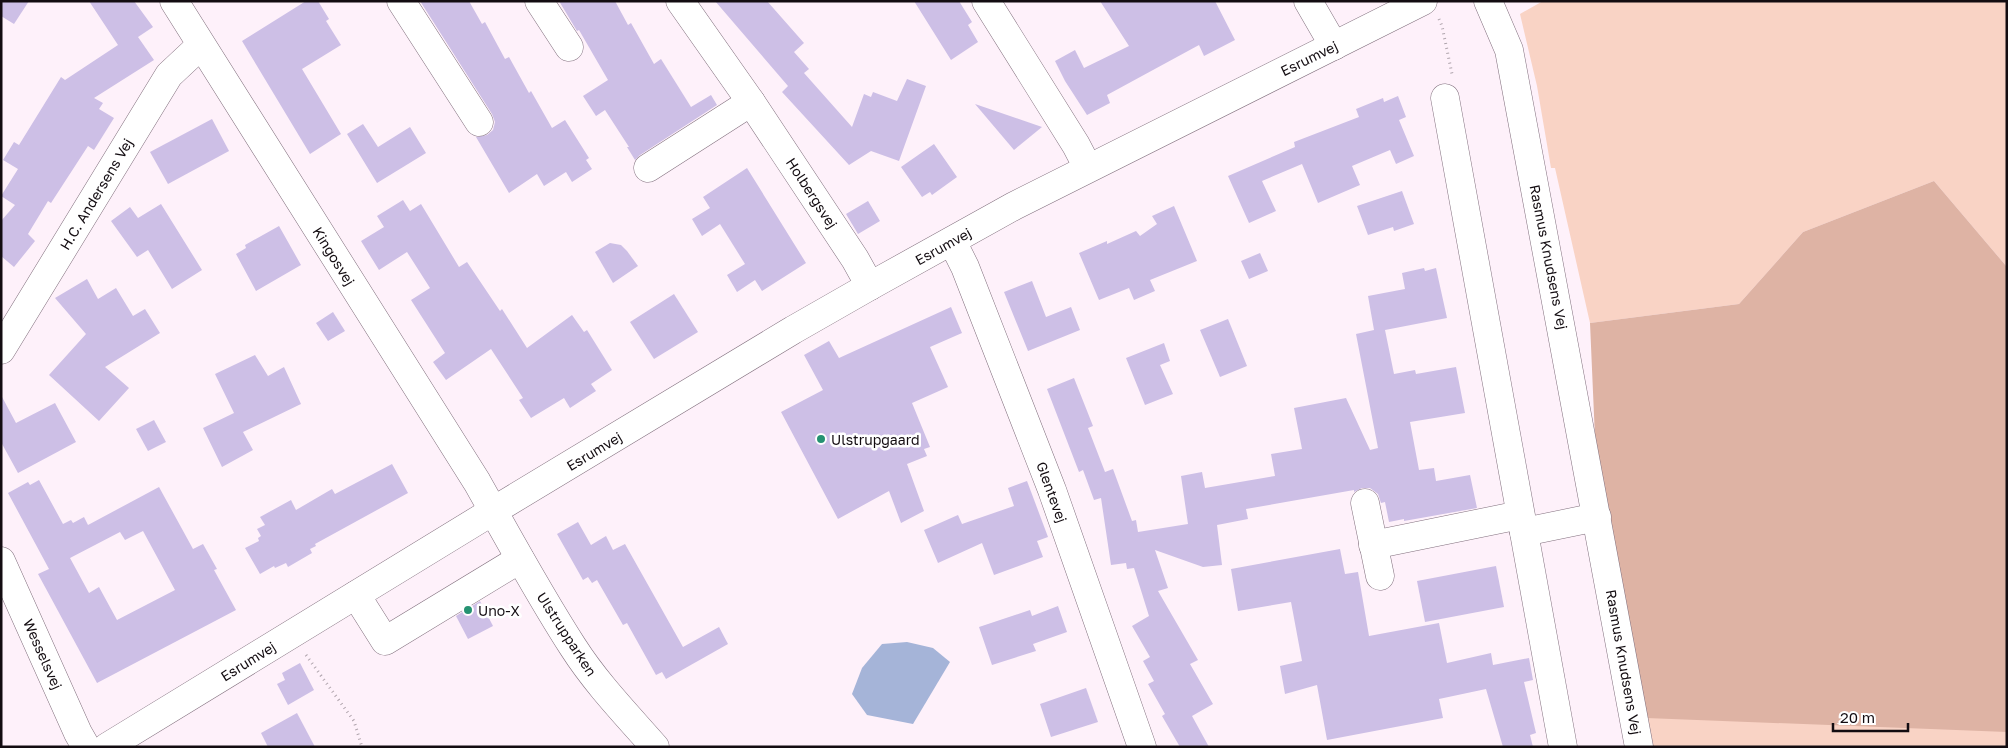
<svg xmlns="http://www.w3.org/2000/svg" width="2008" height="748" font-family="'Golos Text',sans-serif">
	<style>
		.green { fill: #f9d3c5 }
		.forest { fill: #deb3a4 }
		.water { fill: #a5b4d8 }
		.building { fill: #cdbfe6; fill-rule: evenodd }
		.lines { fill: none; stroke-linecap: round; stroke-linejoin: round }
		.minor-casing { stroke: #82707e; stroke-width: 29 }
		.major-casing { stroke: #82707e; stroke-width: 29 }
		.path { stroke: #b0a5ad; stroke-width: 3; stroke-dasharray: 1 4; stroke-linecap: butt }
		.minor { stroke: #fff; stroke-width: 28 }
		.major { stroke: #fff; stroke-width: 28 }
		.poi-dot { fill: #259272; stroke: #fff; stroke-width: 2 }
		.labels { text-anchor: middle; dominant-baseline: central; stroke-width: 5; stroke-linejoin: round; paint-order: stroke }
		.street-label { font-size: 14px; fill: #130c11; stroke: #fff }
		.poi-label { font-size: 14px; fill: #130c11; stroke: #fff; text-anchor: start }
	</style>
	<rect width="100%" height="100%" fill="#fef1fa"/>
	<g class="green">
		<path d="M1543,1H2007V267L1934,181L1803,232L1739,304L1590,323L1555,168H1551L1537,86L1520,14Z"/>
		<path d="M2007,653V747H1652L1646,718Z"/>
	</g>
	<path class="forest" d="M1934,181L2007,267V732L1646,718L1595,438L1590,323L1739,304L1803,232Z"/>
	<path class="water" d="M907,642L933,648L950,662L913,724L867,715L852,694L862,668L882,644Z"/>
	<g class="building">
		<path d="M1,1H29L14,24L1,16Z"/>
		<path d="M89,1H134L153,27L138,37L154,60L94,98L103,103L99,109L114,118L94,150L88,146L51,203L48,201L28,234L35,241L14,267L1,256V221L15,205L1,196L18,169L3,160L14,142L19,145L61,77L65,80L118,45Z"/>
		<path d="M306,1H318L329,19L326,21L341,45L302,69L341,134L310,154L242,41Z"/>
		<path d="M420,1H469L482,24L485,22L505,59L509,57L529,93L531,91L552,128L565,120L589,158L586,160L592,169L572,182L566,172L544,186L537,174L509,193L476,137L487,135L493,130L495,122L492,114Z"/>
		<path d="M559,1H615L628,25L631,23L654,64L661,59L691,107L711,95L717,105L640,155L635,160L627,147H629L605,110L596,116L583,96L608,80L579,30L577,31Z"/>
		<path d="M715,1H767L804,43L794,52L809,69L804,73L852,127L864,94L871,97L873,92L897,101L907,79L926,86L899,161L871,151L849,165L782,92L788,86Z"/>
		<path d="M914,1H959L972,22L968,25L978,42L951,60Z"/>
		<path d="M1100,1H1215L1235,40L1204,56L1199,45L1107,95L1110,103L1087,115L1065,81L1055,61L1075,50L1084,68L1129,46Z"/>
		<path d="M1398,96L1406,117L1399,120L1414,156L1396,164L1390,150L1352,166L1360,185L1318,203L1302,164L1262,181L1276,211L1249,223L1228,176L1295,147L1294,142L1359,117L1356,109L1383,98L1384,102Z"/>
		<path d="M975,104L1042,127L1014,150Z"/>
		<path d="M212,119L229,151L168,184L150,152Z"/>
		<path d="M363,124L378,147L410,127L426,153L377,183L347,134Z"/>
		<path d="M934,144L957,177L932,195L930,192L922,197L901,167Z"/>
		<path d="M747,168L806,263L762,291L755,280L737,292L727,275L745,264L720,224L702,236L692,219L710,208L703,197Z"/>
		<path d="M1402,191L1414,224L1394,231L1393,227L1368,235L1357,206Z"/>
		<path d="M403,200L410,211L421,204L459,267L467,262L500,311L502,309L527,348L572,315L584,332L587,330L612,370L591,384L596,391L570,408L564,398L531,418L519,400L523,398L491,349L446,380L433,362L445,353L411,300L430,288L407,252L379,270L361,241L384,227L377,216Z"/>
		<path d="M868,201L880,221L858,234L846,214Z"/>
		<path d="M161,204L202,270L172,289L148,250L137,257L111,221L130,207L138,218Z"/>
		<path d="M1174,206L1197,261L1150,280L1155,291L1134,300L1129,288L1099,300L1079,253L1107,241V244L1136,231L1140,236L1157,224L1152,216Z"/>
		<path d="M279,226L301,265L256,291L236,254L246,248L245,245Z"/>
		<path d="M610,243L621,245L627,251L638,266L613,283L595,252Z"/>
		<path d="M1260,253L1268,271L1249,279L1241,261Z"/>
		<path d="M1424,268L1425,271L1436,268L1447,318L1385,330L1394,374L1415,370L1416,374L1456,367L1465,413L1410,422L1419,470L1434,468L1436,481L1470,475L1477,508L1404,521V519L1389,522L1385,502L1381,503L1378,494L1370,488H1362L1354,492V490L1246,509L1248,519L1217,525L1222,565L1203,567L1155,550L1168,588L1158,591L1198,660L1190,664L1213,704L1192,716L1209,747H1180L1162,716L1165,714L1148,684L1154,681L1143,661L1150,657L1132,626L1149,616L1134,568L1127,569L1126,563L1111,565L1101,498L1094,500L1083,470L1079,472L1047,389L1074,378L1093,426L1088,428L1105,472L1113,469L1132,521L1136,520L1138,532L1188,524L1181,476L1202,472L1205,488L1275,476L1271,454L1302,449L1294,408L1346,398L1370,450L1378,448L1356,334L1374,330L1368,296L1405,289L1402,273Z"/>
		<path d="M87,279L98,299L116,288L133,316L145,309L160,333L105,367L129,388L99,421L49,375L86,334L55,298Z"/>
		<path d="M1032,281L1046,317L1071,307L1080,330L1028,351L1004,292Z"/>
		<path d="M674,294L698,332L654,359L630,322Z"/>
		<path d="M951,307L962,333L930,347L948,387L912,403L930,447L924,449L927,456L907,464L924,511L901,523L889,491L838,519L781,412L823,390L804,355L829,341L839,358Z"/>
		<path d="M333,312L345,331L328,341L316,323Z"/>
		<path d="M1228,319L1247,366L1220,377L1200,330Z"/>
		<path d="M1164,343L1170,361L1160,365L1173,394L1145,405L1126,358Z"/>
		<path d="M255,355L268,376L284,367L301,404L243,432L253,450L222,467L203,428L234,413L215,374Z"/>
		<path d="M1,395L16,423L55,403L76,442L18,473L1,442Z"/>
		<path d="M154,420L166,442L148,451L136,429Z"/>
		<path d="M392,464L408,493L315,544L316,546L310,549L312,553L288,567L286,563L275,568L274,566L260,574L245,548L259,541L258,538L261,536L257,529L265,525L260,517L291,500L296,510L332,489L335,494Z"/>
		<path d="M39,480L63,524L71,520L73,523L84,517L88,525L159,487L193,549L203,544L217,569L214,570L236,610L97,683L38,574L49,569L8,493L28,482L30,485ZM143,531L175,590L117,620L99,587L89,593L70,558L120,532L125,540Z"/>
		<path d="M1027,481L1048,537L1037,541L1043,557L994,575L982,543L938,563L924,530L958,515L962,524L1014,506L1008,488Z"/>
		<path d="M578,522L591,545L606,536L613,550L625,544L683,647L719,627L728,644L666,679L662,672L656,675L627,623L623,625L597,580L592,583L588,577L583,580L557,534Z"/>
		<path d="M1340,549L1345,574L1358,572L1369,636L1439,623L1447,663L1491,653L1493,665L1529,658L1533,680L1524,682L1536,733L1530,735L1533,747H1503L1486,689L1439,699L1443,718L1327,740L1317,685L1285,694L1280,666L1302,661L1291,602L1238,611L1231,569Z"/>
		<path d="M1496,566L1504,607L1425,622L1417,581Z"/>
		<path d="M480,601L493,626L468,639L456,616Z"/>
		<path d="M1058,606L1067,632L1033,644L1036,651L992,665L979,627L1030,610L1032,616Z"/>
		<path d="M300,663L314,690L288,705L277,684L285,680L282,673Z"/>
		<path d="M1086,688L1098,722L1051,737L1040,704Z"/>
		<path d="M297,713L315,747H268L261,733Z"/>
	</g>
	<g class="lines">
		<g class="minor-casing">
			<g id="minor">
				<path d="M174,1L477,482C508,537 538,593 573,647C596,683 626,714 655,747"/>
				<path d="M401,1L479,122"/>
				<path d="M539,1L569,47"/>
				<path d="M680,1L751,102L855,259L870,286"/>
				<path d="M986,1L1076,145L1088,168"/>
				<path d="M1308,1L1334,46"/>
				<path d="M1488,1L1509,50L1639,747"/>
				<path d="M1445,98L1563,747"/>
				<path d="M648,168L751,102"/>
				<path d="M952,241L965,267L1052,490L1142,747"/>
				<path d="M1,350L169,75L200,46"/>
				<path d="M1365,503L1380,576"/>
				<path d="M1524,532L1597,517"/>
				<path d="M1373,545L1520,515"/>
				<path d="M1,561L78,733L86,747"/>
				<path d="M356,595L385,641L520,559"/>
			</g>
		</g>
		<g class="major-casing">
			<path id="major" d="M107,747L493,511L793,330L870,286L1014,206L1423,1"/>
		</g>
		<g class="path">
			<path d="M1439,19L1442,26L1452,74"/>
			<path d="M306,655L354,721L362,747"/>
		</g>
		<use href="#minor" class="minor"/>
		<use href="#major" class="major"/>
	</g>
	<g class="poi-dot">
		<circle cx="821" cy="439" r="5"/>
		<circle cx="468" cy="610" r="5"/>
	</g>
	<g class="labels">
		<g class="street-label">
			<text transform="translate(1309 58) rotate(-26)">Esrumvej</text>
			<text transform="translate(812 193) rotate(57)">Holbergsvej</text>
			<text transform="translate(96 194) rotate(-59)">H.C. Andersens Vej</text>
			<text transform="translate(943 246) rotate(-29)">Esrumvej</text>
			<text transform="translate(334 256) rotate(58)">Kingosvej</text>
			<text transform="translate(1549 257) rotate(79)">Rasmus Knudsens Vej</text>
			<text transform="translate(594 451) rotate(-31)">Esrumvej</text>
			<text transform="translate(1052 492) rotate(70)">Glentevej</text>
			<text transform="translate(567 634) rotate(57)">Ulstrupparken</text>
			<text transform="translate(43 654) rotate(66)">Wesselsvej</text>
			<text transform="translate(248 661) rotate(-32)">Esrumvej</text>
			<text transform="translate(1624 662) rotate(80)">Rasmus Knudsens Vej</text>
		</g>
		<g class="poi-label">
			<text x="831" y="439">Ulstrupgaard</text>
			<text x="478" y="610">Uno-X</text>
		</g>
	</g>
	<rect width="2008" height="748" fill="none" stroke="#130c11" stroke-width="5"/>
	<path d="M1833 723v8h75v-8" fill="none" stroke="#130c11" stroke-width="2.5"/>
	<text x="1840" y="723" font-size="15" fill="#130c11" stroke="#ffffff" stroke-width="4" paint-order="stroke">20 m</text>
</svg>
